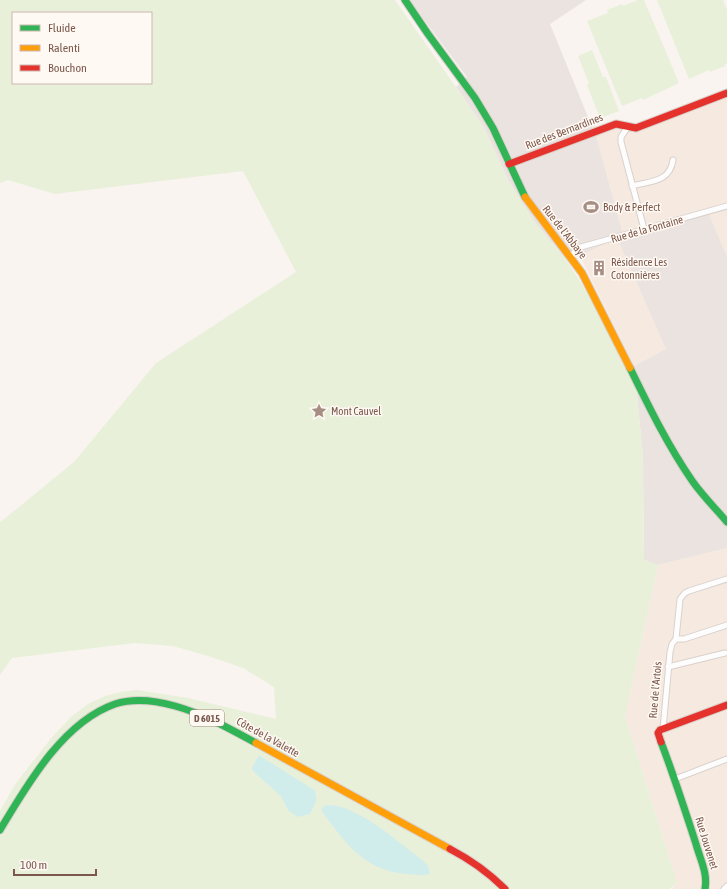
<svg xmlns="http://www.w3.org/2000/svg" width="727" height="889" font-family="'Asap Condensed',sans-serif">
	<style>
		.residential { fill: #f5e9e0 }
		.industrial { fill: #ebe3df }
		.green { fill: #e8f0da; fill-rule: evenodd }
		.water { fill: #d0eceb }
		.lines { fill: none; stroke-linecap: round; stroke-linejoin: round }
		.street-casing { stroke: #d9d1cd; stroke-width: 7 }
		.fast-casing { stroke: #d9d0cb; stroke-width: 9 }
		.slow-casing { stroke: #d9d0cb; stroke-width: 9 }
		.jam-casing { stroke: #d9d0cb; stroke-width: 9 }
		.street { stroke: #fefdfd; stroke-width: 5 }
		.fast { stroke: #30b455; stroke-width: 7 }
		.slow { stroke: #ff9f0a; stroke-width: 7 }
		.jam { stroke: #e5322d; stroke-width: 7 }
		.labels { text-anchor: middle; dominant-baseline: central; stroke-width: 3; stroke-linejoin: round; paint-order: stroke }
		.shield { fill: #fff9f3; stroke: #a3887e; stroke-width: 1 }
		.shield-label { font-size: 10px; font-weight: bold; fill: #7b574c }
		.street-label { font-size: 11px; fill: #7b574c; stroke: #fff9f3 }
		.poi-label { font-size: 11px; fill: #7b574c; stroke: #fff9f3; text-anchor: start }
	</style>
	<rect width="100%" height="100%" fill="#f9f4f0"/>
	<g class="residential">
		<path d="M727,96V257L708,212L618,240L666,349L634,366L580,256L623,235L597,139L592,126L636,130Z"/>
		<path d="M727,548V889H672L677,883L625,716L658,565Z"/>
	</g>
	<g class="industrial">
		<path d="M409,0H586L550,24L597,139L623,235L580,256L565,258L536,224L509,182L483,126L456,87L467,77Z"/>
		<path d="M708,212L727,257V548L658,565L644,560L643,456L634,366L666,349L618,240Z"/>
	</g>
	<g class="green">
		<path d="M0,0H395L483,126L509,182L536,224L565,258L634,366L643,456L644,560L658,565L625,716L677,883L670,889H0V811L16,783L53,736L71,717L88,704L105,696L121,692L137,690L188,698L276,719L274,687L243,668L208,656L173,646L135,643L12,658L0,675V522L3,520L74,462L156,363L296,272L243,171L55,194L8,180L0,183ZM13,13H151V83H13Z"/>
		<path d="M638,0H644L679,83L643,100L642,98L622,106L587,21L608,13L607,10L622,4L623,6Z"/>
		<path d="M657,0H723L727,10V63L725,64V66L710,72L709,70L689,79Z"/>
		<path d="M592,50L603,77H606L619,111L600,118L587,85L589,83L578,56Z"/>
	</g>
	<g class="water">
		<path d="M260,756L314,790C319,800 314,805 310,814L298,817L288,810L281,796L253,771L252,768L258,757Z"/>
		<path d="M325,805C329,806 334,805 337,806C365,812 398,842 421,859L428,866L430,874C421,876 413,874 405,874C362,869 345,842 321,810Z"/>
	</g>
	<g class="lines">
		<g class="street-casing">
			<g id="street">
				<path d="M627,128L621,137V142L644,229"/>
				<path d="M632,186C651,181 670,182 673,160"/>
				<path d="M570,256L581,247L727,206"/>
				<path d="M676,639H684L727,625"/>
				<path d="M668,667L725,653"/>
				<path d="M663,729L670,652L672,644L676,639L680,599L685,593L689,591L727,579"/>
				<path d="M675,779L727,759"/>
				<path d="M724,889L727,886"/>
			</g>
		</g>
		<g class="fast-casing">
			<g id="fast">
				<path d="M405,0L428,34L475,98L493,128L525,197"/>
				<path d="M630,368C649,407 668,446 693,482C703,496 716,509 727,522"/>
				<path d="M661,742C674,776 685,810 696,844C700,859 708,873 705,889"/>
				<path d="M0,830C27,785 63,722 115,704C134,698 157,701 175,706C204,714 230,729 256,743"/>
			</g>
		</g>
		<g class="slow-casing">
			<g id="slow">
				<path d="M525,197L582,273L630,368"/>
				<path d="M256,743L450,849"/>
			</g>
		</g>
		<g class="jam-casing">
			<g id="jam">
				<path d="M509,164L616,124L636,128L727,93"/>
				<path d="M661,742L658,733L660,730L727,705"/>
				<path d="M450,849C471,860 488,872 505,889"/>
			</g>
		</g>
		<use href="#street" class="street"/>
		<use href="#fast" class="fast"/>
		<use href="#slow" class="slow"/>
		<use href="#jam" class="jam"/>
	</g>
	<defs>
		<g id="stadium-bare" transform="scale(1.2)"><path d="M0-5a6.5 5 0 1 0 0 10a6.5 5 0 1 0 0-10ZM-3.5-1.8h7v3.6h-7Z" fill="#a78e85" stroke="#fff9f3" stroke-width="2.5" paint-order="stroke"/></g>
		<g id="building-bare" transform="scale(1.2)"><path d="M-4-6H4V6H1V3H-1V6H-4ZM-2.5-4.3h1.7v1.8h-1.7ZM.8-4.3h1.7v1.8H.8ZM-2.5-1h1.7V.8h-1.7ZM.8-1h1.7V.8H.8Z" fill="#a78e85" stroke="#fff9f3" stroke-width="2.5" paint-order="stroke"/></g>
		<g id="sight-bare" transform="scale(1.2)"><path d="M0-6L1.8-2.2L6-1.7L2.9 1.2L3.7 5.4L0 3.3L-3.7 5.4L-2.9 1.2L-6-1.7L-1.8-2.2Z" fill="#a78e85" stroke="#fff9f3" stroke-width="2.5" paint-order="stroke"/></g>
	</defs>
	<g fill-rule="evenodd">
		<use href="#stadium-bare" x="591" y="207"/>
		<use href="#building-bare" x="599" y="268"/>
		<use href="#sight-bare" x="319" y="411"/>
	</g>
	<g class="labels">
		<rect class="shield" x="190" y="710" width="34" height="16" rx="3"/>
		<g class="shield-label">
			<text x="207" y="718">D 6015</text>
		</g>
		<g class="street-label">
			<text transform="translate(564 131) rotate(-21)">Rue des Bernardines</text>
			<text transform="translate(647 229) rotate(-16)">Rue de la Fontaine</text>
			<text transform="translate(565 232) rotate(52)">Rue de l'Abbaye</text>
			<text transform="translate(655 690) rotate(-85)">Rue de l'Artois</text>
			<text transform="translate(268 737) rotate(29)">Côte de la Valette</text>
			<text transform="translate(707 843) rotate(73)">Rue Jouvenet</text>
		</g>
		<g class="poi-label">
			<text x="603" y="207">Body &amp; Perfect</text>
			<text x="611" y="262">Résidence Les<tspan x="611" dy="13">Cotonnières</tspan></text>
			<text x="331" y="411">Mont Cauvel</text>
		</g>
	</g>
	<rect x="12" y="12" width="140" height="72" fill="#fff9f3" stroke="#cab8b0"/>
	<rect x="20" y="25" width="20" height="6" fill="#30b455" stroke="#cab8b0"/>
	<text x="48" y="32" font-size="12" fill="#7b574c">Fluide</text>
	<rect x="20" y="45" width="20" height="6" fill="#ff9f0a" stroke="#cab8b0"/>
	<text x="48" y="52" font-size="12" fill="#7b574c">Ralenti</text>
	<rect x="20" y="65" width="20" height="6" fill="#e5322d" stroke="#cab8b0"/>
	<text x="48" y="72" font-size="12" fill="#7b574c">Bouchon</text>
	<path d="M14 869v6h82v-6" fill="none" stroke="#7b574c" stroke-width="2"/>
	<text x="20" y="869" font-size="12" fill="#7b574c" stroke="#fff9f3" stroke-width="3" paint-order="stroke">100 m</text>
</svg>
